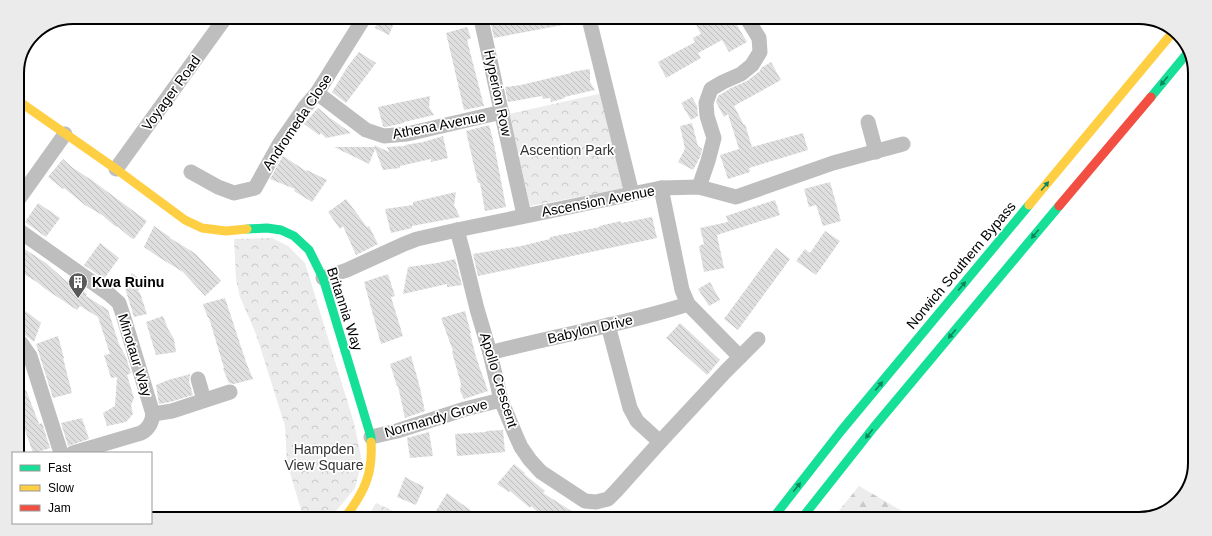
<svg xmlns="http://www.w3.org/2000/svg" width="1212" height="536" font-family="Helvetica,sans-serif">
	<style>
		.forest { fill: url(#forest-firs) }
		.park { fill: url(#park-crowns) }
		.building { fill: url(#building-back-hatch) }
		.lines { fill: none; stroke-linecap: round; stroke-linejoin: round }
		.street { stroke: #bebebe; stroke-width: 15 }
		.fast { stroke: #16e098; stroke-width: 9 }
		.slow { stroke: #ffcf43; stroke-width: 9 }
		.jam { stroke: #f24e42; stroke-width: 9 }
		.oneway { fill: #0d865b }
		.labels { text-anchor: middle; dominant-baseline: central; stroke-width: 3.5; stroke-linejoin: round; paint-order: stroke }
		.street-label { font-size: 14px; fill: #000; stroke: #fff }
		.park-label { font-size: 14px; fill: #333; stroke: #fff }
		.poi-label { font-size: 14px; font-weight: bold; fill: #000; stroke: #fff; text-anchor: start }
		.rim { fill: none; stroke: #000; stroke-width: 2 }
	</style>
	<defs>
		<pattern id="forest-firs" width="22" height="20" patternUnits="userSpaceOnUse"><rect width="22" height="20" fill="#ececec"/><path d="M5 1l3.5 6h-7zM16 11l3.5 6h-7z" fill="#c9c9c9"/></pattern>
		<pattern id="park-crowns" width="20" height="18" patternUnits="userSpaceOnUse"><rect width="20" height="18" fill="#ececec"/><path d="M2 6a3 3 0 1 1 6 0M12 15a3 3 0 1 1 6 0" fill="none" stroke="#c9c9c9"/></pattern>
		<pattern id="building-back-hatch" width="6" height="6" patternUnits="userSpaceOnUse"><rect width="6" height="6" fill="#dfdfdf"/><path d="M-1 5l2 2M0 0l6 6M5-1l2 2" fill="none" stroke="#bebebe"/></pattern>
	</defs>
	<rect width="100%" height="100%" fill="#fff"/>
	<path class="forest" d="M859,486L914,518H833Z"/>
	<g class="park">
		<path d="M603,93L625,188L530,206L509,114Z"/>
		<path d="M272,238L288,246L305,263L354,423L362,461L355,488L337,510L327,516H303L287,463L285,426L256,334L240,297L236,279L234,239Z"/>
		<path d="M376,503L404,516H368Z"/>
	</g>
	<g class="building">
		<path d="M379,18H396L389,35L375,28Z"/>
		<path d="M490,19H568V24L494,38Z"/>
		<path d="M693,19L734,20L747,42L729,52L722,40L698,53L701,58L666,78L658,62L695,42L693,38L701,34Z"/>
		<path d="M467,27L471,38L467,40L484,106L464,110L446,33Z"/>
		<path d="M359,52L376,63L346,103L332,92L348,66Z"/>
		<path d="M771,62L781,80L734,106L744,125L745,124L752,147L803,133L808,150L749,168L750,172L728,179L720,155L739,149L728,114L724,117L716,102L718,96L731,88L747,81L760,71L761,68Z"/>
		<path d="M590,69V82L595,90L564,97L565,98L551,102L550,98L543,99L542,96L508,102L505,87L521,85L571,73V72Z"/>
		<path d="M430,96L429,107L434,115L404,122V123L385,127L383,126L378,107Z"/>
		<path d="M692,97L697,106L698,116L691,120L681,103Z"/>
		<path d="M318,108L330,118L351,133L326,138L321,133L319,135L304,124Z"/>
		<path d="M692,123L698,146L702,149L700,157L693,170L678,162L685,149L680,126Z"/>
		<path d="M489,125L494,144L506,207L485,211L480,183H478L466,131Z"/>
		<path d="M443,136L448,158L431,162V159L400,166V168L383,170L375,149L369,164L334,147H375L374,145L389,152L387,147L405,146V145L423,142Z"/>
		<path d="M283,156L306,171L307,170L327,180L312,202L294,191L295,189L270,179Z"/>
		<path d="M63,159L73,168L93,181L147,221L134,239L131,238L117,226L116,227L102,215L85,205L64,188L63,189L48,177Z"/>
		<path d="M830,182L841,221L823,226L816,205L809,207L804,189Z"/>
		<path d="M456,192L454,205L460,217L412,226V228L391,233L385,209L413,205V202Z"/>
		<path d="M346,199L367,227L369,226L378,244L356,255L343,226L340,229L328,212Z"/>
		<path d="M775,200L780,215L717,235L724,268L704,272L699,246L704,244L700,228L728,222L726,216Z"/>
		<path d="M38,203L60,218L46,237L25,222Z"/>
		<path d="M652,217L657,238L478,276L473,254L521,246L550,239V237L600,227L599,226L621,221V223Z"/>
		<path d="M154,226L170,237V238L196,254L221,281L205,296L183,272L160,258L144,247Z"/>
		<path d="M825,231L840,241L816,275L796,261L805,249L810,253Z"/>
		<path d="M100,243L119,258L104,279L84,265Z"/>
		<path d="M17,244L46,263L67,282L68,281L87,294L86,296L108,310L119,344L126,357L131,373L127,375L134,398L131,405L133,414L126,422L107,426L103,413L115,406L117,377L111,378L108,368L104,355L110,354L98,317L80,306L77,310L44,288L37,282L17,270Z"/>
		<path d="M776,248L790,259L738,330L724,319Z"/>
		<path d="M455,259L462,285L447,287V284L403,294L408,267L437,263Z"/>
		<path d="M132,273L144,282L138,291L140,293L147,314L134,317L125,288Z"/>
		<path d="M388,274L395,296L391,297L403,336L381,344L364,282Z"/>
		<path d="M710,282L720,300L709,306L698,289Z"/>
		<path d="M225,298L246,362L253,379L234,384L229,383L223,369L224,368L209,318H208L203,304Z"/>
		<path d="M23,309L41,323L34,342L17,329V316Z"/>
		<path d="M465,311L471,333H470L476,357L488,391L464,399L460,391L461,384L452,352L453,351L441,318Z"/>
		<path d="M163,316L168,329L174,339L176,352L156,355L146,322Z"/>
		<path d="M680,323L720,360L707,375L666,338Z"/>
		<path d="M58,336L64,358H63L72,393L53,398L36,344Z"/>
		<path d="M411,356L418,380L425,411L405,418L398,386H397L390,364Z"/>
		<path d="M190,374L189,381L193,395L170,402L159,404L156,385L168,380Z"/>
		<path d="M26,390L39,424L42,423L50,448L35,453H33L17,407V393Z"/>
		<path d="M82,418L89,439L68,446L61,423Z"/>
		<path d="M503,430L505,452L457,456L455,434L486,432V431Z"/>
		<path d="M429,432L433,456L410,458L407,438Z"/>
		<path d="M514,464L525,473L524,474L545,491L543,493L581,517H544L531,506L530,508L510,491L509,492L497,484Z"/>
		<path d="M405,477L424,487L416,505L397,497Z"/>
		<path d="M447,493L478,516H433Z"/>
	</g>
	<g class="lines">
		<g class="street">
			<path d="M481,19L524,215"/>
			<path d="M589,19L632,194"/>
			<path d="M317,93L366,130L384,136L407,134L502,112"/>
			<path d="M868,122L876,152"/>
			<path d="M116,169L225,18"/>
			<path d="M191,172L218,187L234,193L255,188L280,143L305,107L317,93L364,18"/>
			<path d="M699,187L708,161L714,138L707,116L706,103L711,89L723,82L741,74L752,65L760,52L759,38L748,20"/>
			<path d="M661,188L682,290L688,304L740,357"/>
			<path d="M17,203L18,200L65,134"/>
			<path d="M17,228L21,232L109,294L119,303L123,315L153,414C152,422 149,429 141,433L73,453"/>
			<path d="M457,230L463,252L477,309L490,353L501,400L516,436L521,447L530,460L541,472L585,501L596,502L608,499L616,491L660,442L725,372L758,339"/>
			<path d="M323,278L347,270L404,244L417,239L457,230L661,188L699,187L736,197L833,163L903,144"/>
			<path d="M608,325L630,408L637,421L660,442"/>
			<path d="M17,340L21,343L30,356L61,453"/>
			<path d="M490,353C556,335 624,325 688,304"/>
			<path d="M198,379L204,400"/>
			<path d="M153,414L172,411L230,392"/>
			<path d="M371,437L397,431L465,409L501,400"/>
		</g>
		<g class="fast">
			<path d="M1151,97L1189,51"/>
			<path d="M247,229L267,228L281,230L294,236L309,250L323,278L371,437V442"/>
			<path d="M773,518L841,431L1029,205"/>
			<path d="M802,518L874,427L1059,206"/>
		</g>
		<g class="slow">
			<path d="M17,100L116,169L185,220L202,228L226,231L247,229"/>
			<path d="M1029,205L1173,32"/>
			<path d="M346,516C365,491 373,473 371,442"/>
		</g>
		<path class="jam" d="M1059,206L1151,97"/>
	</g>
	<defs><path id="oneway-solid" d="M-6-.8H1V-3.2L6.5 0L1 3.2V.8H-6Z"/></defs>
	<g class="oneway">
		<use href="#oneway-solid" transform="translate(1164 81) rotate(130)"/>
		<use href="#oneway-solid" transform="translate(1045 186) rotate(-50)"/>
		<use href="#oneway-solid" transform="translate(1035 234) rotate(130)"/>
		<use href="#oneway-solid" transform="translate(962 286) rotate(-50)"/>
		<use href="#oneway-solid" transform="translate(952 334) rotate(130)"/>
		<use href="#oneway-solid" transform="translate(879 386) rotate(-50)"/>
		<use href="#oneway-solid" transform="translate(869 434) rotate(128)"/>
		<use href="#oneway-solid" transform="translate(797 487) rotate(-51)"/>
	</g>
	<defs>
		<g id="building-pin" transform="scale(1)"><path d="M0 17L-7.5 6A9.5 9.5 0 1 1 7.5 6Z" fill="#595959" stroke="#fff"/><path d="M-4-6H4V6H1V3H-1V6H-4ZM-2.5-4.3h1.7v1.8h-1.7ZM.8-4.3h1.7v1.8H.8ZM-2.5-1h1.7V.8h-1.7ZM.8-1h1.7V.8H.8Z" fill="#fff"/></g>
	</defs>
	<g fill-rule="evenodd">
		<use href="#building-pin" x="78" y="282"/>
	</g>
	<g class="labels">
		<g class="street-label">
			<text transform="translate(171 93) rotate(-54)">Voyager Road</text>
			<text transform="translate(498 93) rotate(78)">Hyperion Row</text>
			<text transform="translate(297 122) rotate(-56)">Andromeda Close</text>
			<text transform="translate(439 125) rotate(-11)">Athena Avenue</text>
			<text transform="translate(598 201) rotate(-11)">Ascension Avenue</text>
			<text transform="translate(961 265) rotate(-50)">Norwich Southern Bypass</text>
			<text transform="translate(345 309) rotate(72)">Britannia Way</text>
			<text transform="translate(590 329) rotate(-13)">Babylon Drive</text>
			<text transform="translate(135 355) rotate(73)">Minotaur Way</text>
			<text transform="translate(499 380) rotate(73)">Apollo Crescent</text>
			<text transform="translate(436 418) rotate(-16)">Normandy Grove</text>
		</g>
		<g class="park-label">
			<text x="567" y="150">Ascention Park</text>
			<text x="324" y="449">Hampden<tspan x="324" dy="16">View Square</tspan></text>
		</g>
		<g class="poi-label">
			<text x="92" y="282">Kwa Ruinu</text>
		</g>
	</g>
	<path d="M0 0H1212V536H0ZM73 24H1139A49 49 0 0 1 1188 73V463A49 49 0 0 1 1139 512H73A49 49 0 0 1 24 463V73A49 49 0 0 1 73 24Z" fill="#ebebeb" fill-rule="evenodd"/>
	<path class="rim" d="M73 24H1139A49 49 0 0 1 1188 73V463A49 49 0 0 1 1139 512H73A49 49 0 0 1 24 463V73A49 49 0 0 1 73 24Z"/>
	<rect x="12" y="452" width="140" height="72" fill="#ffffff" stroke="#999999"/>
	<rect x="20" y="465" width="20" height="6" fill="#16e098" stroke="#999999"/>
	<text x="48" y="472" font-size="12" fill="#000000">Fast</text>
	<rect x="20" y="485" width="20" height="6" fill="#ffcf43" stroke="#999999"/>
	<text x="48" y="492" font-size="12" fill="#000000">Slow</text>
	<rect x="20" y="505" width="20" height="6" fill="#f24e42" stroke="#999999"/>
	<text x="48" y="512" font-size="12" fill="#000000">Jam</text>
</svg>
